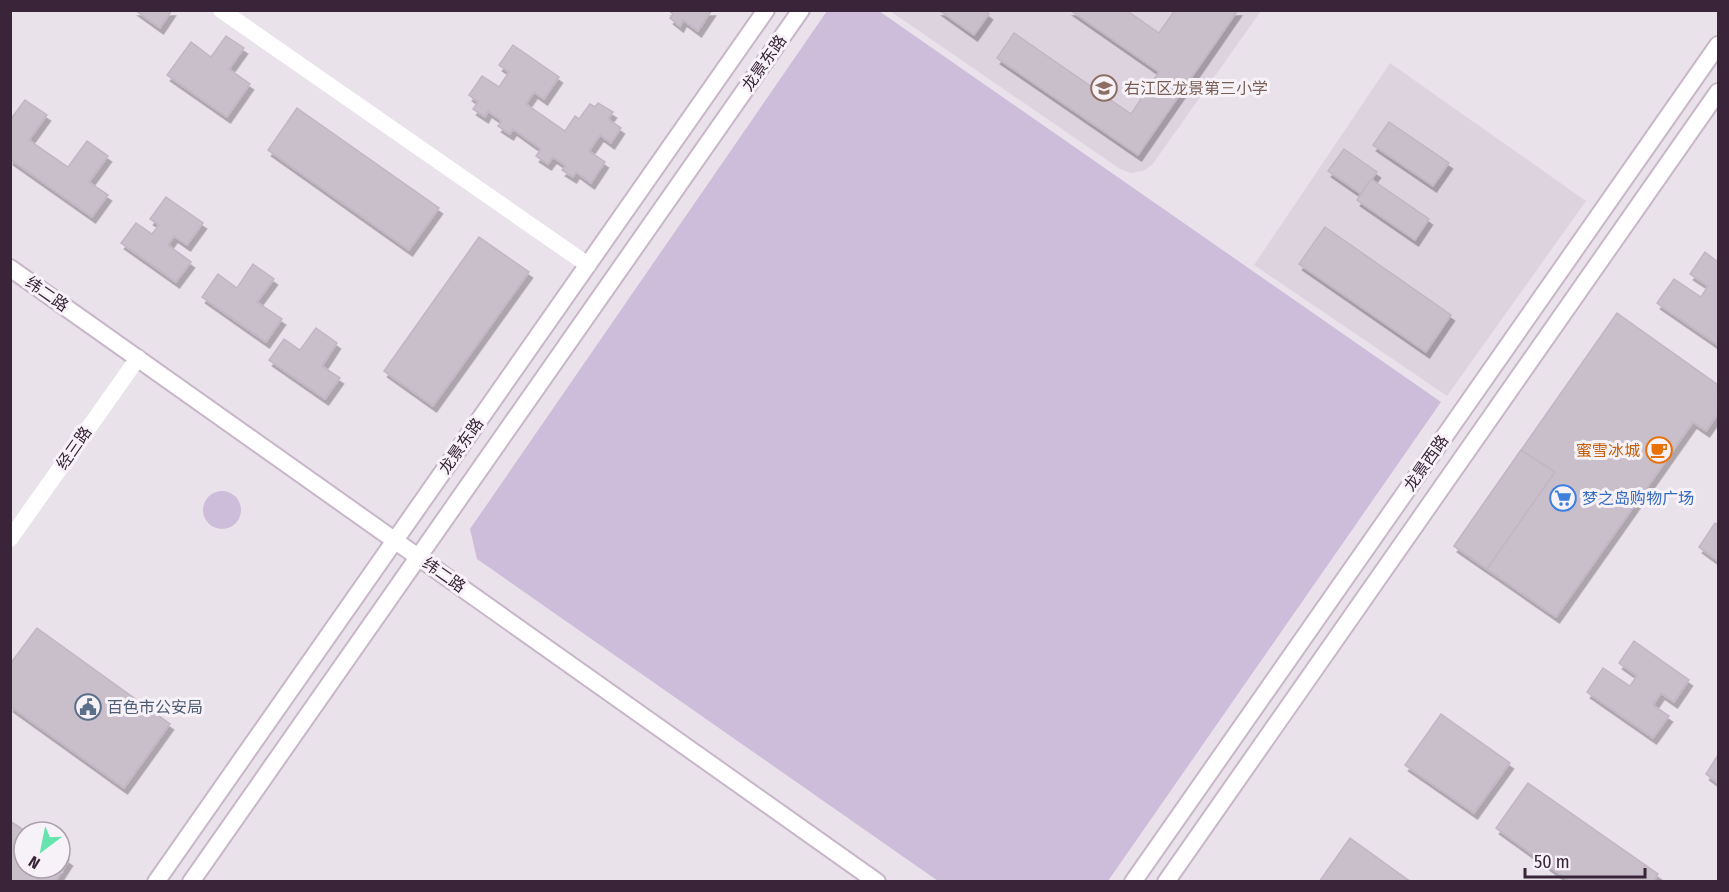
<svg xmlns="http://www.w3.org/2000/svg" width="1729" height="892" font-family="'Fira Sans Condensed','Noto Sans SC',sans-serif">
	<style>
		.built { fill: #ddd3de }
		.green { fill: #cebdda }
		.building { fill: #c9bfcb; stroke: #c2b5c4; stroke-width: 1.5; filter: url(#shadow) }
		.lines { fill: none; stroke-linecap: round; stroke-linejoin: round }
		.secondary-casing { stroke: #c8b6c9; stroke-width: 20 }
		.minor { stroke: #fff; stroke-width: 16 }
		.tertiary { stroke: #fff; stroke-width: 16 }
		.secondary { stroke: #fff; stroke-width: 16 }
		.labels { text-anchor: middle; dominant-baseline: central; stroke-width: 6; stroke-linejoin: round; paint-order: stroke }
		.street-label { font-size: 16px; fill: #3a2439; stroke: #f7f2f8 }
		.education-label { font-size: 16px; fill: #785e54; stroke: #f7f2f8; text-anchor: start }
		.food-label { font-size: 16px; fill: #c56008; stroke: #f7f2f8; text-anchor: end }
		.shop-label { font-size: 16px; fill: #366cbe; stroke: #f7f2f8; text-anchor: start }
		.service-label { font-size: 16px; fill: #4e5e75; stroke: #f7f2f8; text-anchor: start }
	</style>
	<defs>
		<filter id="shadow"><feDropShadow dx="3.5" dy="6" stdDeviation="0" flood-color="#0004"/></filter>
	</defs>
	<rect width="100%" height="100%" fill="#eae2eb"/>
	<g class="built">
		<path d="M890,11H1261L1152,165L1143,171L1131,173L1120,169Z"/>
		<path d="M1390,63L1586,201L1447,396L1254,265Z"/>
	</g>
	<g class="green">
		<path d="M827,11H879L1441,402L1108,881H938L477,559L470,529Z"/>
		<circle cx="222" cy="510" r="19"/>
	</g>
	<g class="building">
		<path d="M135,10H172L160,28Z"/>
		<path d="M668,10H712L698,31L683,20L680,26L670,18L673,14Z"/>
		<path d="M939,10H984L989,14L974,35Z"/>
		<path d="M1070,10H1126L1159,33L1175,10H1238L1138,155L997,58L1014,33L1131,114L1159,72Z"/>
		<path d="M226,36L244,48L229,69L250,84L227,117L167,75L191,42L211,57Z"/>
		<path d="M513,45L559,77L544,99L534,92L526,104L565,131L575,116L579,119L590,104L595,107L598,103L613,112L608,119L621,128L611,143L600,135L589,151L605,162L591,183L576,172L573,177L562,170L566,166L553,157L548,164L536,156L541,149L513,129L510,134L498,126L502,121L488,111L485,117L473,109L478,102L469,95L482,76L499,87L509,72L499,65Z"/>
		<path d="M25,100L47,115L29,140L68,167L87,141L108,156L89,182L108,195L92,217L10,159V120Z"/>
		<path d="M297,108L439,208L409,250L268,150Z"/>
		<path d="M1389,122L1449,163L1433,186L1373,145Z"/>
		<path d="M1344,149L1377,172L1361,194L1328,171Z"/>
		<path d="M1371,179L1429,219L1415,240L1357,200Z"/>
		<path d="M166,197L203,223L187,245L174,236L168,245L191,262L176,282L121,243L136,223L152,234L159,225L150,219Z"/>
		<path d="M1325,227L1451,315L1426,352L1299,264Z"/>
		<path d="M479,237L529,272L433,406L384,371Z"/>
		<path d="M1705,252L1718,262V345L1657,303L1674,279L1701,297L1708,286L1690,274Z"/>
		<path d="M253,264L274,279L257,302L282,319L266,342L202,297L218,274L237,288Z"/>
		<path d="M1617,313L1718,385V414L1706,431L1693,422L1556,617L1454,546Z"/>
		<path d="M316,328L337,343L322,366L340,378L325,399L269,360L284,339L300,350Z"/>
		<path d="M1521,450L1555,472L1487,569L1454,546Z"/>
		<path d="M1715,523L1718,525V561L1699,547Z"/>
		<path d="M37,628L170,724L124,788L10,706V664Z"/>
		<path d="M1634,641L1689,680L1674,702L1661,693L1653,705L1669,716L1653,738L1587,692L1603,668L1630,686L1637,676L1619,663Z"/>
		<path d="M1441,714L1510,763L1474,813L1405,765Z"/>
		<path d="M1718,755V783L1706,774Z"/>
		<path d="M1528,783L1658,874L1653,882H1571L1496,828Z"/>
		<path d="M10,821L27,832H24V868H60V854L69,860L55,882H10Z"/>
		<path d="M1350,838L1411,882H1319Z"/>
	</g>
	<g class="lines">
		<g class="secondary-casing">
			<g id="secondary">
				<path d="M10,268L877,882"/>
				<path d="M156,882L766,10"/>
				<path d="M191,882L801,10"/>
				<path d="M1133,882L1718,45"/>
				<path d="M1166,882L1718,92"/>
			</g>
		</g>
		<path class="minor" d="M221,10L588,265"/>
		<path class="tertiary" d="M10,539L138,358"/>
		<use href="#secondary" class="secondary"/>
	</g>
	<defs>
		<g id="school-ring" transform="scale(1.35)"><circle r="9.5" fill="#f7f2f8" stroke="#8d6e63" stroke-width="1.5"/><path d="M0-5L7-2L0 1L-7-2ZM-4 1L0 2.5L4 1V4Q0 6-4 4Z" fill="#8d6e63"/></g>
		<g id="cafe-ring" transform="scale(1.35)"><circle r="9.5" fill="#f7f2f8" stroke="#e8710a" stroke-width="1.5"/><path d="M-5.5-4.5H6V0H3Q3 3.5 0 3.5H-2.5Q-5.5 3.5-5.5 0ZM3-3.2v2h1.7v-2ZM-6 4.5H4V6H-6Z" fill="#e8710a"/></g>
		<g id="supermarket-ring" transform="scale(1.35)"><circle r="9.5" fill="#f7f2f8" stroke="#3f7fe0" stroke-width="1.5"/><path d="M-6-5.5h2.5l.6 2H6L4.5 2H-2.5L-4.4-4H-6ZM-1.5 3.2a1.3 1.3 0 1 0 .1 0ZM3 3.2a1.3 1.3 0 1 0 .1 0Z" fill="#3f7fe0"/></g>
		<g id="civic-ring" transform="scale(1.35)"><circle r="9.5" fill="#f7f2f8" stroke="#5c6f8a" stroke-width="1.5"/><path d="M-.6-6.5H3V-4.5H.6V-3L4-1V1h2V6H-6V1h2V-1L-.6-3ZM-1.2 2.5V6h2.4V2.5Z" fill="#5c6f8a"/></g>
	</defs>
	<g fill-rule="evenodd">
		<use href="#school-ring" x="1104" y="88"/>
		<use href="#cafe-ring" x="1659" y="450"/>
		<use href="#supermarket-ring" x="1563" y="498"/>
		<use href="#civic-ring" x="88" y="707"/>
	</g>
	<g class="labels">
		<g class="street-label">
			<text transform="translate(764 63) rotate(-55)">龙景东路</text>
			<text transform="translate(47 294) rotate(35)">纬二路</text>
			<text transform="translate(461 446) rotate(-55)">龙景东路</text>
			<text transform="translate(74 448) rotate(-55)">经三路</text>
			<text transform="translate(1426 463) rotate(-55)">龙景西路</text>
			<text transform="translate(444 575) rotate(35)">纬二路</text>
		</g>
		<g class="education-label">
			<text x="1124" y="88">右江区龙景第三小学</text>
		</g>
		<g class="food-label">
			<text x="1640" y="450">蜜雪冰城</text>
		</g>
		<g class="shop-label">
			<text x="1582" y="498">梦之岛购物广场</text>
		</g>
		<g class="service-label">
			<text x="107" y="707">百色市公安局</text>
		</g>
	</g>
	<rect width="1729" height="892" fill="none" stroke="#3a2439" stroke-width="24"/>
	<g transform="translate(42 850) rotate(212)"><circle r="28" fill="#f7f2f8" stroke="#aba0ac" stroke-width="1.5"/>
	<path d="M0-4.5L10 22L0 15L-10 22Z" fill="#66e4ad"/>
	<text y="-9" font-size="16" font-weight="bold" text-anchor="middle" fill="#3a2439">N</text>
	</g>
	<path d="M1525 868v9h120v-9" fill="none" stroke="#3a2439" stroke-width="3"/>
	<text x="1534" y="868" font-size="18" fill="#3a2439" stroke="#f7f2f8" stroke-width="4.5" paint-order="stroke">50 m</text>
</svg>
